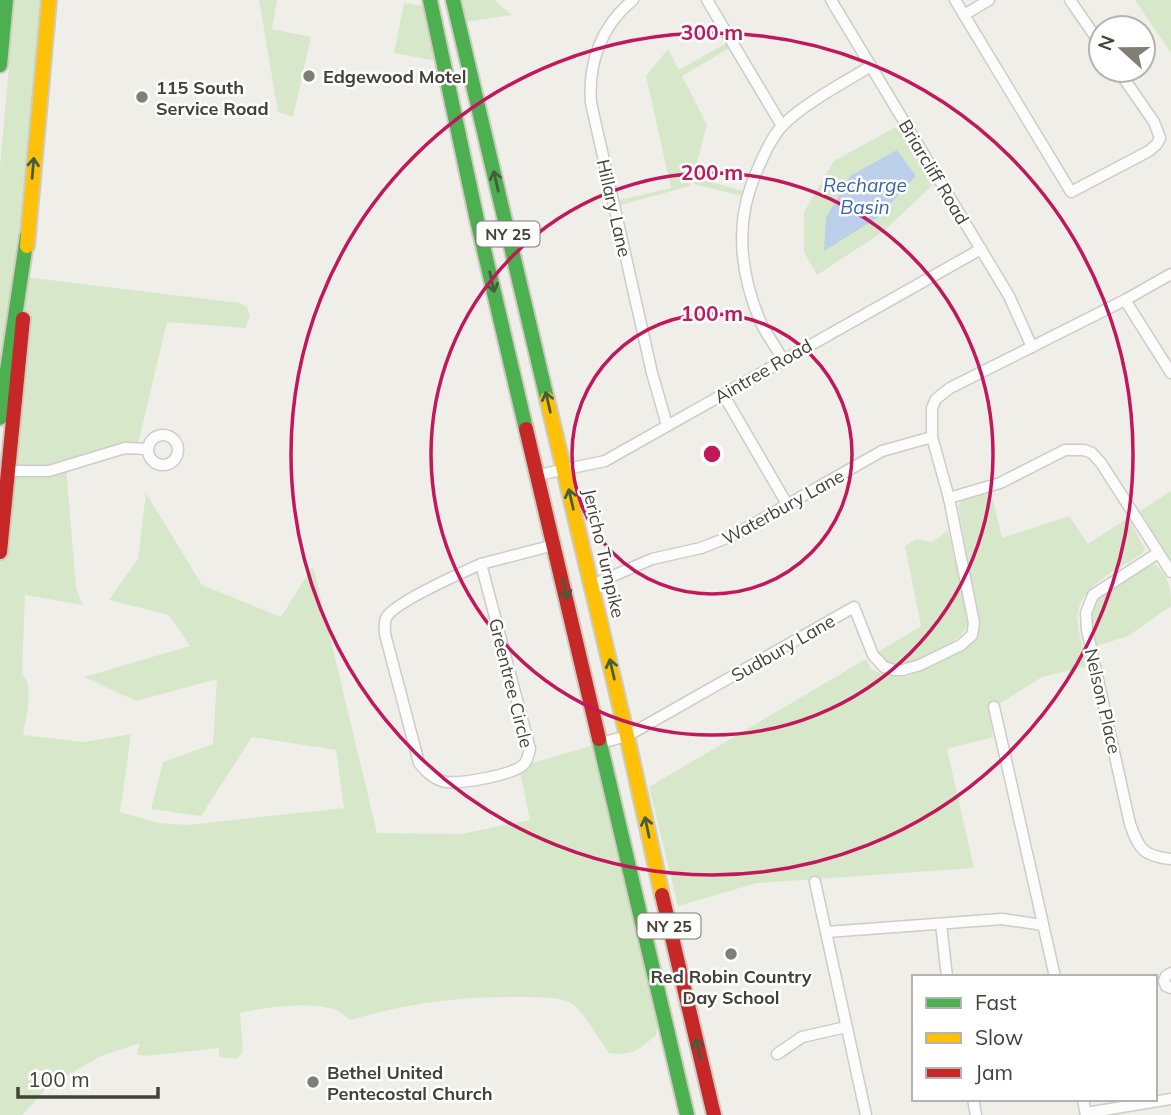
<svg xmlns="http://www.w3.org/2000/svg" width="1171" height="1115" font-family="Mulish,sans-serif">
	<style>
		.green { fill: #d7e8ca }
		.water { fill: #bbcfea }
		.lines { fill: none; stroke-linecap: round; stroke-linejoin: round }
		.street-casing { stroke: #cdccc7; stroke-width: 13 }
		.fast-casing { stroke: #ceccc0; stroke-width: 18 }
		.slow-casing { stroke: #ceccc0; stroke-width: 18 }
		.jam-casing { stroke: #ceccc0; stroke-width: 18 }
		.street { stroke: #fdfcfc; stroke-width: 10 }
		.fast { stroke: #4caf50; stroke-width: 14 }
		.slow { stroke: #ffc107; stroke-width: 14 }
		.jam { stroke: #c62828; stroke-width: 14 }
		.oneway { stroke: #465c3c }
		.ring { fill: none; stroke: #c2185b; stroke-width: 3.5 }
		.poi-dot { fill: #807e75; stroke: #fff; stroke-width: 2.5 }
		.labels { text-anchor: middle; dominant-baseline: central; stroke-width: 5; stroke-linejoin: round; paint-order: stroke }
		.shield { fill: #fff; stroke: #7c7a72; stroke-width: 2 }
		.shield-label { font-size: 16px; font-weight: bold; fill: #444136 }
		.poi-label { font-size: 18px; font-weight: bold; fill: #444136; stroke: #fff; text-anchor: start }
		.street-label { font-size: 18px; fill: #444136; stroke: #fff }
		.water-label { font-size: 19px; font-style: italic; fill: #3663a9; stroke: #fff }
		.centre { fill: #c2185b; stroke: #fff; stroke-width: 3.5 }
		.ring-label { font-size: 21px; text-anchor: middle; font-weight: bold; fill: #c2185b; stroke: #fff; stroke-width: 5; stroke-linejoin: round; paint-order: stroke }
	</style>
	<rect width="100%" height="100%" fill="#efeee9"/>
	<g class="green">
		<path d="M15,0H42L16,272L0,379V166Z"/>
		<path d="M259,0H277L272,29L311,37L293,117L278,112Z"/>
		<path d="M453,0H494L512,15L458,23Z"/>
		<path d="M1135,0H1171V53Z"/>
		<path d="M404,3L431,7L443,62L394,53Z"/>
		<path d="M730,41L733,46L682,76L707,125L693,177L747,192L745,197L691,183L690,186L621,205L619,200L671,188L646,76L668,49L679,70Z"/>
		<path d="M905,122L939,179L884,231L817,275L804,252V212L834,161Z"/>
		<path d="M25,277L239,303L247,307L250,316L245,328L167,322L137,448L66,467L76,588L83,605L25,595L22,674C35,687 26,717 23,735L84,742L131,734L120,812L158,823L188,825L344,808L336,750L252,737L201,816L151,809L163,762L213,744L217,679L136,701L84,677L190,646L169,615L109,600L138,559L146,493L202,585L281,617L313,566L377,833L461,834L530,820L519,767L601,743L661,1000L656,1035C638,1050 634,1056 609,1053C601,1042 584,1013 574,1005C562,996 541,998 526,997C464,996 410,1002 350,1020C346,1017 341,1012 336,1010C312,1001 265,1007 240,1013L243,1051L237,1059L219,1057V1048L145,1056L137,1054L140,1043L101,1056L49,1086L22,1115H0V552Z"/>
		<path d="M991,491L1002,538L1069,516L1088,544L1128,518L1145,549L1142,554C1120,569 1083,583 1078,612C1076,629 1084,650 1088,666L1042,677L999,704L988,707L993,737L947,749L974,868L757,883L678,906L649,787L866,659L871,669L885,675L907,677L971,644L977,636L979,622L958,506L965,497Z"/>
		<path d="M1171,491V562L1140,511Z"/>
		<path d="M948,531L968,618C967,625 965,632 959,637C947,648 910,667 893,666C885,665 881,658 878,652L921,626L905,546L917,539L932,542Z"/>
		<path d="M1154,564C1169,575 1171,590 1171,606L1128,636L1097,646C1093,629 1089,616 1096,600L1149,565Z"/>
	</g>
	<path class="water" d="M897,150L916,176L877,218L824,251L826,218L850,176Z"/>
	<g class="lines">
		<g class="street-casing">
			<g id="street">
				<path d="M633,0C601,26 588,63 591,103L652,373L667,425"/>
				<path d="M707,0L782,126"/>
				<path d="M831,0L1009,296L1032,347"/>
				<path d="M955,0L1071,192L1149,151L1157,144L1160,138L1154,122L1118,70"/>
				<path d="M1070,0L1101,45"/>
				<path d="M964,15L989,0"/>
				<path d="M1125,300L1171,373"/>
				<path d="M783,360C776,347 767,335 761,323C740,274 734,223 756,173C763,157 771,138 782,126C803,104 845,82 871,66"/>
				<path d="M723,394L787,504"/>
				<circle cx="163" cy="450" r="15"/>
				<path d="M8,471H49L125,448L148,449"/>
				<path d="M538,475L605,461L981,249"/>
				<path d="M949,498L1000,483L1065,450H1084L1092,453L1101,463L1171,572"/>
				<path d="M1158,553L1093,595L1086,613L1087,630L1130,824C1139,849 1143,856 1171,859"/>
				<path d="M481,564L530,749C528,755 528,761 523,765C512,775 462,784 446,782C434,780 426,772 419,763L385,634C385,629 384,623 386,618C393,603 463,572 481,564Z"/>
				<path d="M481,564L554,545"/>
				<path d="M592,585L652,559L701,548L734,535L882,451L932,437"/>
				<path d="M994,707L1055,977"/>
				<path d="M601,743L627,736L854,607L873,655L884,667L894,670H903L920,665L961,645L972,635L974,623L949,498L932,437V408L936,399L950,388L1125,300L1171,274"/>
				<path d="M815,882L866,1115"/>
				<path d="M941,924L947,977"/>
				<path d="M827,932L1002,919L1043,925"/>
				<path d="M1171,973L1166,976L1164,981L1166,986L1171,988"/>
				<path d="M777,1054L802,1037L846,1027"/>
				<path d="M973,1099L976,1115"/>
				<path d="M1083,1099L1086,1115"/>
				<path d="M1086,1113L1171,1099"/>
			</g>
		</g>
		<g class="fast-casing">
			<g id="fast">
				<path d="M430,0L477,220L526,429"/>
				<path d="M453,0L547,399"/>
				<path d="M0,65L6,0"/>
				<path d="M0,418L27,236"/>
				<path d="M599,739L687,1115"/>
			</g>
		</g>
		<g class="slow-casing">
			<g id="slow">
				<path d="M27,246L49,0"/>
				<path d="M547,399L627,736L662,895"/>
			</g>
		</g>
		<g class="jam-casing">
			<g id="jam">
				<path d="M526,429L599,739"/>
				<path d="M0,552L23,319"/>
				<path d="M662,895L714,1115"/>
			</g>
		</g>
		<use href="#street" class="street"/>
		<use href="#fast" class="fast"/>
		<use href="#slow" class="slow"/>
		<use href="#jam" class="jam"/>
	</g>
	<defs><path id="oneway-shaft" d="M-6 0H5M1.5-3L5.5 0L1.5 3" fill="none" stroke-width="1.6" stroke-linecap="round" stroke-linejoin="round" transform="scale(1.75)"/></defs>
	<g class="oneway">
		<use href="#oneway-shaft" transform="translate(33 168) rotate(-85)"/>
		<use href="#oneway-shaft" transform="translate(496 181) rotate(-103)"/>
		<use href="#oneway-shaft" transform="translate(492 282) rotate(77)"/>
		<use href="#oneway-shaft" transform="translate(548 402) rotate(-103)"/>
		<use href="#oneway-shaft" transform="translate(571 499) rotate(-103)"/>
		<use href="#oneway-shaft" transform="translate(565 589) rotate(77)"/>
		<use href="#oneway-shaft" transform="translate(612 669) rotate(-103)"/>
		<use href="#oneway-shaft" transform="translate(647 827) rotate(-102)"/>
		<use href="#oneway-shaft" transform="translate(698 1049) rotate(-103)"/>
	</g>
	<g class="ring">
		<circle cx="712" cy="454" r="140"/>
		<circle cx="712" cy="454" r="281"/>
		<circle cx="712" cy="454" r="421"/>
	</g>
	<g class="poi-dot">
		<circle cx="309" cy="76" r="7"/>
		<circle cx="142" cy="97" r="7"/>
		<circle cx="731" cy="954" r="7"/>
		<circle cx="313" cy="1082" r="7"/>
	</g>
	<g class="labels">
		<g class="shield">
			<rect x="476.5" y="221.5" width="63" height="25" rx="5"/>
			<rect x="637.5" y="913.5" width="63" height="25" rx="5"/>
		</g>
		<g class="shield-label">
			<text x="508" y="234">NY 25</text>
			<text x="669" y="926">NY 25</text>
		</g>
		<g class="poi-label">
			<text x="323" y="76">Edgewood Motel</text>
			<text x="156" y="87">115 South<tspan x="156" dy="21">Service Road</tspan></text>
			<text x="731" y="976" text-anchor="middle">Red Robin Country<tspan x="731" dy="21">Day School</tspan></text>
			<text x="327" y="1072">Bethel United<tspan x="327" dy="21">Pentecostal Church</tspan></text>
		</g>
		<g class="street-label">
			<text transform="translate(934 172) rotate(59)">Briarcliff Road</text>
			<text transform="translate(614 208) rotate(77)">Hillary Lane</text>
			<text transform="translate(763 371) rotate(-30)">Aintree Road</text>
			<text transform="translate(783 507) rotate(-29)">Waterbury Lane</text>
			<text transform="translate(604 553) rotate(77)">Jericho Turnpike</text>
			<text transform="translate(783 648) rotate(-30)">Sudbury Lane</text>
			<text transform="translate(511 683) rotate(76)">Greentree Circle</text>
			<text transform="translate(1103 701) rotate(77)">Nelson Place</text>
		</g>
		<g class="water-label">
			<text x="865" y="185">Recharge<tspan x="865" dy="22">Basin</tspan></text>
		</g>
	</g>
	<circle cx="712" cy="454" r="10" class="centre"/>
	<g class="ring-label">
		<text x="712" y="40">300 m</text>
		<text x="712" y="180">200 m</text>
		<text x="712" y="321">100 m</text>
	</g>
	<rect x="912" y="975" width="245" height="126" fill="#ffffff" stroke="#b4b3af" stroke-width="2"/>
	<rect x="926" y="998" width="35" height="10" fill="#4caf50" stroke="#b4b3af" stroke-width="2"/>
	<text x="975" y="1010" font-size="21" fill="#444136">Fast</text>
	<rect x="926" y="1033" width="35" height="10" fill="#ffc107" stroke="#b4b3af" stroke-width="2"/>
	<text x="975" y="1045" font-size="21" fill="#444136">Slow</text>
	<rect x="926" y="1068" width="35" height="10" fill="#c62828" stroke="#b4b3af" stroke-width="2"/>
	<text x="975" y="1080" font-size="21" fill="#444136">Jam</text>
	<g transform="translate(1122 49) rotate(291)"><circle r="33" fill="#ffffff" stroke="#b4b3af" stroke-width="2"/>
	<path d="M0-5L12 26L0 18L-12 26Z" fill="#807e75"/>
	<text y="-10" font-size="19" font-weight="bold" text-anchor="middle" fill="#444136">N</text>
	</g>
	<path d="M18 1087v10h140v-10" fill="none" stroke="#444136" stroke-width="3.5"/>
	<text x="28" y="1087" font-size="21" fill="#444136" stroke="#ffffff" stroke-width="5" paint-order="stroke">100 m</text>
</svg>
